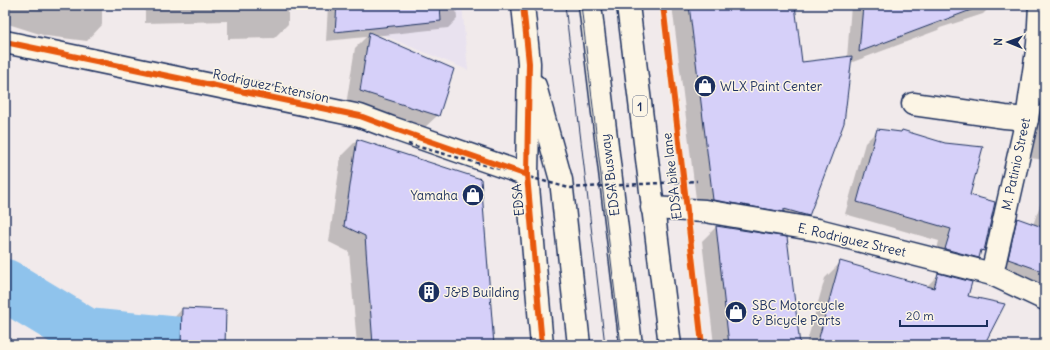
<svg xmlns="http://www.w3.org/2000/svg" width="1050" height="350" font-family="Delius,sans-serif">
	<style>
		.built { fill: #e9e2ef }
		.shadow { fill: #0003 }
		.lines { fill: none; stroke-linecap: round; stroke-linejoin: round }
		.river { stroke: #8fc3ec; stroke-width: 52 }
		.building { fill: #d6d0f9; stroke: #1b2f5e }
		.minor-casing { stroke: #1b2f5e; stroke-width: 25 }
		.highway-casing { stroke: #1b2f5e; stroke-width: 25 }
		.minor { stroke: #fcf5e5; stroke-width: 22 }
		.highway { stroke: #fcf5e5; stroke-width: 22 }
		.tram { stroke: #1b2f5e; stroke-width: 1 }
		.path-bridge { stroke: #1b2f5e; stroke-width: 2.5; stroke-dasharray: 4 3; stroke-linecap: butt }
		.cycleway-casing { stroke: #fcf5e5; stroke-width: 8 }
		.cycleway { stroke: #e8590c; stroke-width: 6 }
		.labels { text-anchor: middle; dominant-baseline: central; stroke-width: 3; stroke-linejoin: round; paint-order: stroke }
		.shield { fill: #fcf5e5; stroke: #5e6a86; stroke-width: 1 }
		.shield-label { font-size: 12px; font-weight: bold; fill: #1b2f5e }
		.street-label { font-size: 13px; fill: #1b2f5e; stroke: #fcf5e5 }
		.poi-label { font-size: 13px; fill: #1b2f5e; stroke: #fcf5e5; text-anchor: start }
	</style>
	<rect width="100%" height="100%" fill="#f1eaeb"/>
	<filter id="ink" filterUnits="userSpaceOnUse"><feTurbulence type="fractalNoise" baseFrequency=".025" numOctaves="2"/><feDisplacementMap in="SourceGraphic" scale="8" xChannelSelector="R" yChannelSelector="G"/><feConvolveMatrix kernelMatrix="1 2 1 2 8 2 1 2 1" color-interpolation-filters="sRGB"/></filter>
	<g filter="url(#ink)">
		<path class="built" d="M371,5H462L468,70L368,29Z"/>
		<g class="shadow">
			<path d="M5,5H102V25L87,41L46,36L5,23Z"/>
			<path d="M145,5H288V24L274,38L228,39V21L145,23Z"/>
			<path d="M328,5H456L457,19L448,28L374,36L438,115L423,129L346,105L355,48L366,37L326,41Z"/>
			<path d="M672,5H794L801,63L847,58L851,5H992L983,14L940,28L938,30L850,63L808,215L793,231L698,215Z"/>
			<path d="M1045,82V160L1023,157L1034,92Z"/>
			<path d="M878,130L969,196L983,250L965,270L934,262L939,241L845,214L865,143Z"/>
			<path d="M357,140L493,345H357L349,252L329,242L341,156Z"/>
			<path d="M1045,191V287L997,270L1006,231L1018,220L1033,225Z"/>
			<path d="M716,227L799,345H714L702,241Z"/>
			<path d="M840,263L926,287L939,274L983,345H806L825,278Z"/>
			<path d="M5,294L16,301L5,317Z"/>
			<path d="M182,309L224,345H170L171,321Z"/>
		</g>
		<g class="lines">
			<path class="river" d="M5,285L86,334L200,345"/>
		</g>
		<g class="building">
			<path d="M337,5H440L441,21L335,32Z"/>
			<path d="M689,5H795L802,62L852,56L844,123L809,216L784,209V212L713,200Z"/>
			<path d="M863,5H978L979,7L859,52Z"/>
			<path d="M369,32L454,69L439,116L360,91Z"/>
			<path d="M877,129L901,132L902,130L945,143L983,147L970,195L995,202L984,251L981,250L979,258L945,249L951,229L857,202Z"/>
			<path d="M357,139L481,179L494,345H373L365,236L344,226Z"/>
			<path d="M1017,218L1045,228V272L1008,259Z"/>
			<path d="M716,226L787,237L800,345H729Z"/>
			<path d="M840,261L934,288L938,273L972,282L968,296L1005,304L984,345H817Z"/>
			<path d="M182,308L226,310L225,345H181Z"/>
		</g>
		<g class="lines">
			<g class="minor-casing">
				<g id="minor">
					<path d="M590,5L631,345"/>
					<path d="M5,42L360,116L392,128L527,175"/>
					<path d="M913,104L1005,117L1027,119"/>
					<path d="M652,208L705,211L818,230L992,274L1045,299"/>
					<path d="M992,274L1027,119L1038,44L1040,5"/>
				</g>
			</g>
			<g class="highway-casing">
				<g id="highway">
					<path d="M523,5L529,63L527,175L542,345"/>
					<path d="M628,5L670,345"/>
					<path d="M535,86L561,180L579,345"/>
				</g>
			</g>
			<use href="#minor" class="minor"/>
			<use href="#highway" class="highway"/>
			<g class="tram">
				<path d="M565,5L605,345"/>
				<path d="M581,5L621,345"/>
			</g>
			<path class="path-bridge" d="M408,144L569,188L697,181"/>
			<g class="cycleway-casing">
				<g id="cycleway">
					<path d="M523,5L529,63L527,175L542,345"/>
					<path d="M663,5L687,210L702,345"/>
					<path d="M5,42L360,116L392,128L527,175"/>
				</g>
			</g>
			<use href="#cycleway" class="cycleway"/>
		</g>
	</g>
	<defs>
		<g id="shop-disc" transform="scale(1.15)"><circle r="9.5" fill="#1b2f5e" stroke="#fcf5e5"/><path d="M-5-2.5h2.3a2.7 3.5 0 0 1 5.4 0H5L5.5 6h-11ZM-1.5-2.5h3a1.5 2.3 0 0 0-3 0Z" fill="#fff"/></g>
		<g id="building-disc" transform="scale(1.15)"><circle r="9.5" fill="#1b2f5e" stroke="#fcf5e5"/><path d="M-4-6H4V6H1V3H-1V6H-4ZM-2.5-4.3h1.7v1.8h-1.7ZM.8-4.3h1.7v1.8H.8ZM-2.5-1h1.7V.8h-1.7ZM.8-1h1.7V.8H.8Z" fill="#fff"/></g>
	</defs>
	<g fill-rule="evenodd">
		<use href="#shop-disc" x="705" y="86"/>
		<use href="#shop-disc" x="473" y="195"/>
		<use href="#building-disc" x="429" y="292"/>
		<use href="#shop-disc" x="736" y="312"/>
	</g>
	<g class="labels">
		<rect class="shield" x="633" y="96" width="14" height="20" rx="3"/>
		<g class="shield-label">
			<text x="640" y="106">1</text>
		</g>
		<g class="street-label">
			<text transform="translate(271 86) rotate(12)">Rodriguez Extension</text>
			<text transform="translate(1016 164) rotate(-78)">M. Patinio Street</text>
			<text transform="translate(610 175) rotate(-97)">EDSA Busway</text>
			<text transform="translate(672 176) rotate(-97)">EDSA bike lane</text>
			<text transform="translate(518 200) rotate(-95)">EDSA</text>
			<text transform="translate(852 240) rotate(13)">E. Rodriguez Street</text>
		</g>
		<g class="poi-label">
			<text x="720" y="86">WLX Paint Center</text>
			<text x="458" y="195" text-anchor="end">Yamaha</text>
			<text x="444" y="292">J&amp;B Building</text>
			<text x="752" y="305">SBC Motorcycle<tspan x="752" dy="15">&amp; Bicycle Parts</tspan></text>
		</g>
	</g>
	<rect width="1050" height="350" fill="none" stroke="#fcf5e5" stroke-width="20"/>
	<rect x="10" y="10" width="1030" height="330" fill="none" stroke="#1b2f5e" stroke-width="1.5" filter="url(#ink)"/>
	<g transform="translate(1008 42) rotate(271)" stroke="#fcf5e5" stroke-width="3" paint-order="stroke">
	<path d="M0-3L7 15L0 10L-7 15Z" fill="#1b2f5e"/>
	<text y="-6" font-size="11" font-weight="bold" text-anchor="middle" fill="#1b2f5e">N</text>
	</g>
	<path d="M900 320v6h87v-6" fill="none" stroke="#1b2f5e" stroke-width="2"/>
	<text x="906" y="320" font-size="12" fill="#1b2f5e" stroke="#fcf5e5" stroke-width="3" paint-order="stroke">20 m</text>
</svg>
